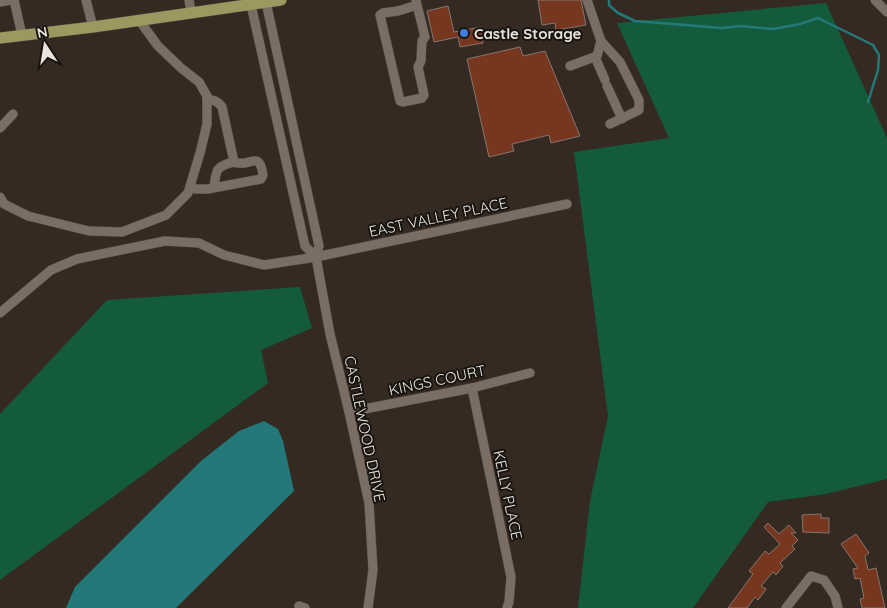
<svg xmlns="http://www.w3.org/2000/svg" width="887" height="608" font-family="Quicksand,sans-serif">
	<style>
		.green { fill: #145b3c }
		.water { fill: #237979 }
		.lines { fill: none; stroke-linecap: round; stroke-linejoin: round }
		.stream { stroke: #237979; stroke-width: 2.5 }
		.building { fill: #77361e; stroke: #857570 }
		.minor-casing { stroke: #524842; stroke-width: 10 }
		.major-casing { stroke: #524842; stroke-width: 12 }
		.minor { stroke: #796d64; stroke-width: 9 }
		.major { stroke: #9b9860; stroke-width: 11 }
		.shop-dot { fill: #3f7fe0; stroke: #181410; stroke-width: 2 }
		.labels { text-anchor: middle; dominant-baseline: central; stroke-width: 4; stroke-linejoin: round; paint-order: stroke }
		.poi-label { font-size: 15px; font-weight: bold; fill: #eae3de; stroke: #181410; text-anchor: start }
		.street-label { font-size: 15px; fill: #eae3de; stroke: #181410 }
	</style>
	<rect width="100%" height="100%" fill="#352a22"/>
	<g class="green">
		<path d="M826,3L887,138V479L826,494L768,502L693,608H578L590,501L608,416L574,152L669,138L617,23Z"/>
		<path d="M300,287L312,328L261,350L268,383L0,580V414L107,300Z"/>
	</g>
	<path class="water" d="M264,421L278,429L283,441L294,491L176,608H66L75,587L201,461L239,431Z"/>
	<g class="lines">
		<path class="stream" d="M609,0V5L618,13L635,21L722,28L740,26L773,29L800,24L818,18L873,45L879,55L878,70L868,102"/>
	</g>
	<g class="building">
		<path d="M538,0H581L586,25L556,30L555,23L542,25Z"/>
		<path d="M448,6L454,32L481,27L483,43L460,47L458,37L434,42L427,11Z"/>
		<path d="M520,47L523,56L545,51L580,136L551,143L549,135L512,144L514,151L489,157L467,59Z"/>
		<path d="M821,514V518H829V533L803,532L802,515Z"/>
		<path d="M768,523L779,534L789,525L796,533H791L798,540L792,546L795,549L780,563L783,566L776,575L773,572L761,586L766,589L758,600L755,597L747,608H728L753,574L749,571L765,551L769,554L780,544L764,527Z"/>
		<path d="M856,534L869,553L865,556L868,570L876,568L885,608H862L860,599L864,598L860,578L855,579L853,569L858,568L841,544Z"/>
	</g>
	<g class="lines">
		<g class="minor-casing">
			<g id="minor">
				<path d="M14,0L22,35"/>
				<path d="M86,0L93,27"/>
				<path d="M189,0L191,12"/>
				<path d="M416,0L417,5L425,37L422,41L421,61L418,67L424,95L422,98L403,102L400,101L380,15L383,13L398,11L417,5"/>
				<path d="M587,0L601,41L620,62L639,100V110L610,124"/>
				<path d="M875,0L887,12"/>
				<path d="M0,2L11,0"/>
				<path d="M266,2L319,246L316,257L330,334L349,412L369,503L373,570L368,608"/>
				<path d="M251,5L305,246L316,257"/>
				<path d="M595,57L605,80"/>
				<path d="M570,66L597,56L601,41"/>
				<path d="M607,86L622,119"/>
				<path d="M0,128L13,114"/>
				<path d="M190,187L196,189H208L261,179L263,175C259,148 249,169 234,162L222,107C218,101 213,100 207,99"/>
				<path d="M214,187C216,170 216,166 234,162"/>
				<path d="M0,197L4,204L28,216L89,231L122,232L166,215L188,193L200,153L207,124V96L199,82L181,68L158,46L139,20"/>
				<path d="M0,313L51,270L77,259L165,241L199,243L224,255L264,265L316,257L567,204"/>
				<path d="M472,388L511,577L509,602L507,608"/>
				<path d="M349,412L472,388L530,373"/>
				<path d="M299,606L305,608"/>
				<path d="M786,608L811,576L824,580L835,596L838,608"/>
			</g>
		</g>
		<g class="major-casing">
			<path id="major" d="M0,38L93,27L281,0"/>
		</g>
		<use href="#minor" class="minor"/>
		<use href="#major" class="major"/>
	</g>
	<circle class="shop-dot" cx="464" cy="33" r="5"/>
	<g class="labels">
		<g class="poi-label">
			<text x="474" y="33">Castle Storage</text>
		</g>
		<g class="street-label">
			<text transform="translate(438 217) rotate(-12)">EAST VALLEY PLACE</text>
			<text transform="translate(437 380) rotate(-12)">KINGS COURT</text>
			<text transform="translate(365 429) rotate(78)">CASTLEWOOD DRIVE</text>
			<text transform="translate(508 495) rotate(78)">KELLY PLACE</text>
		</g>
	</g>
	<g transform="translate(45 45) rotate(348)" stroke="#181410" stroke-width="4" paint-order="stroke">
	<path d="M0-4L9 19L0 12L-9 19Z" fill="#eae3de"/>
	<text y="-8" font-size="14" font-weight="bold" text-anchor="middle" fill="#eae3de">N</text>
	</g>
</svg>
